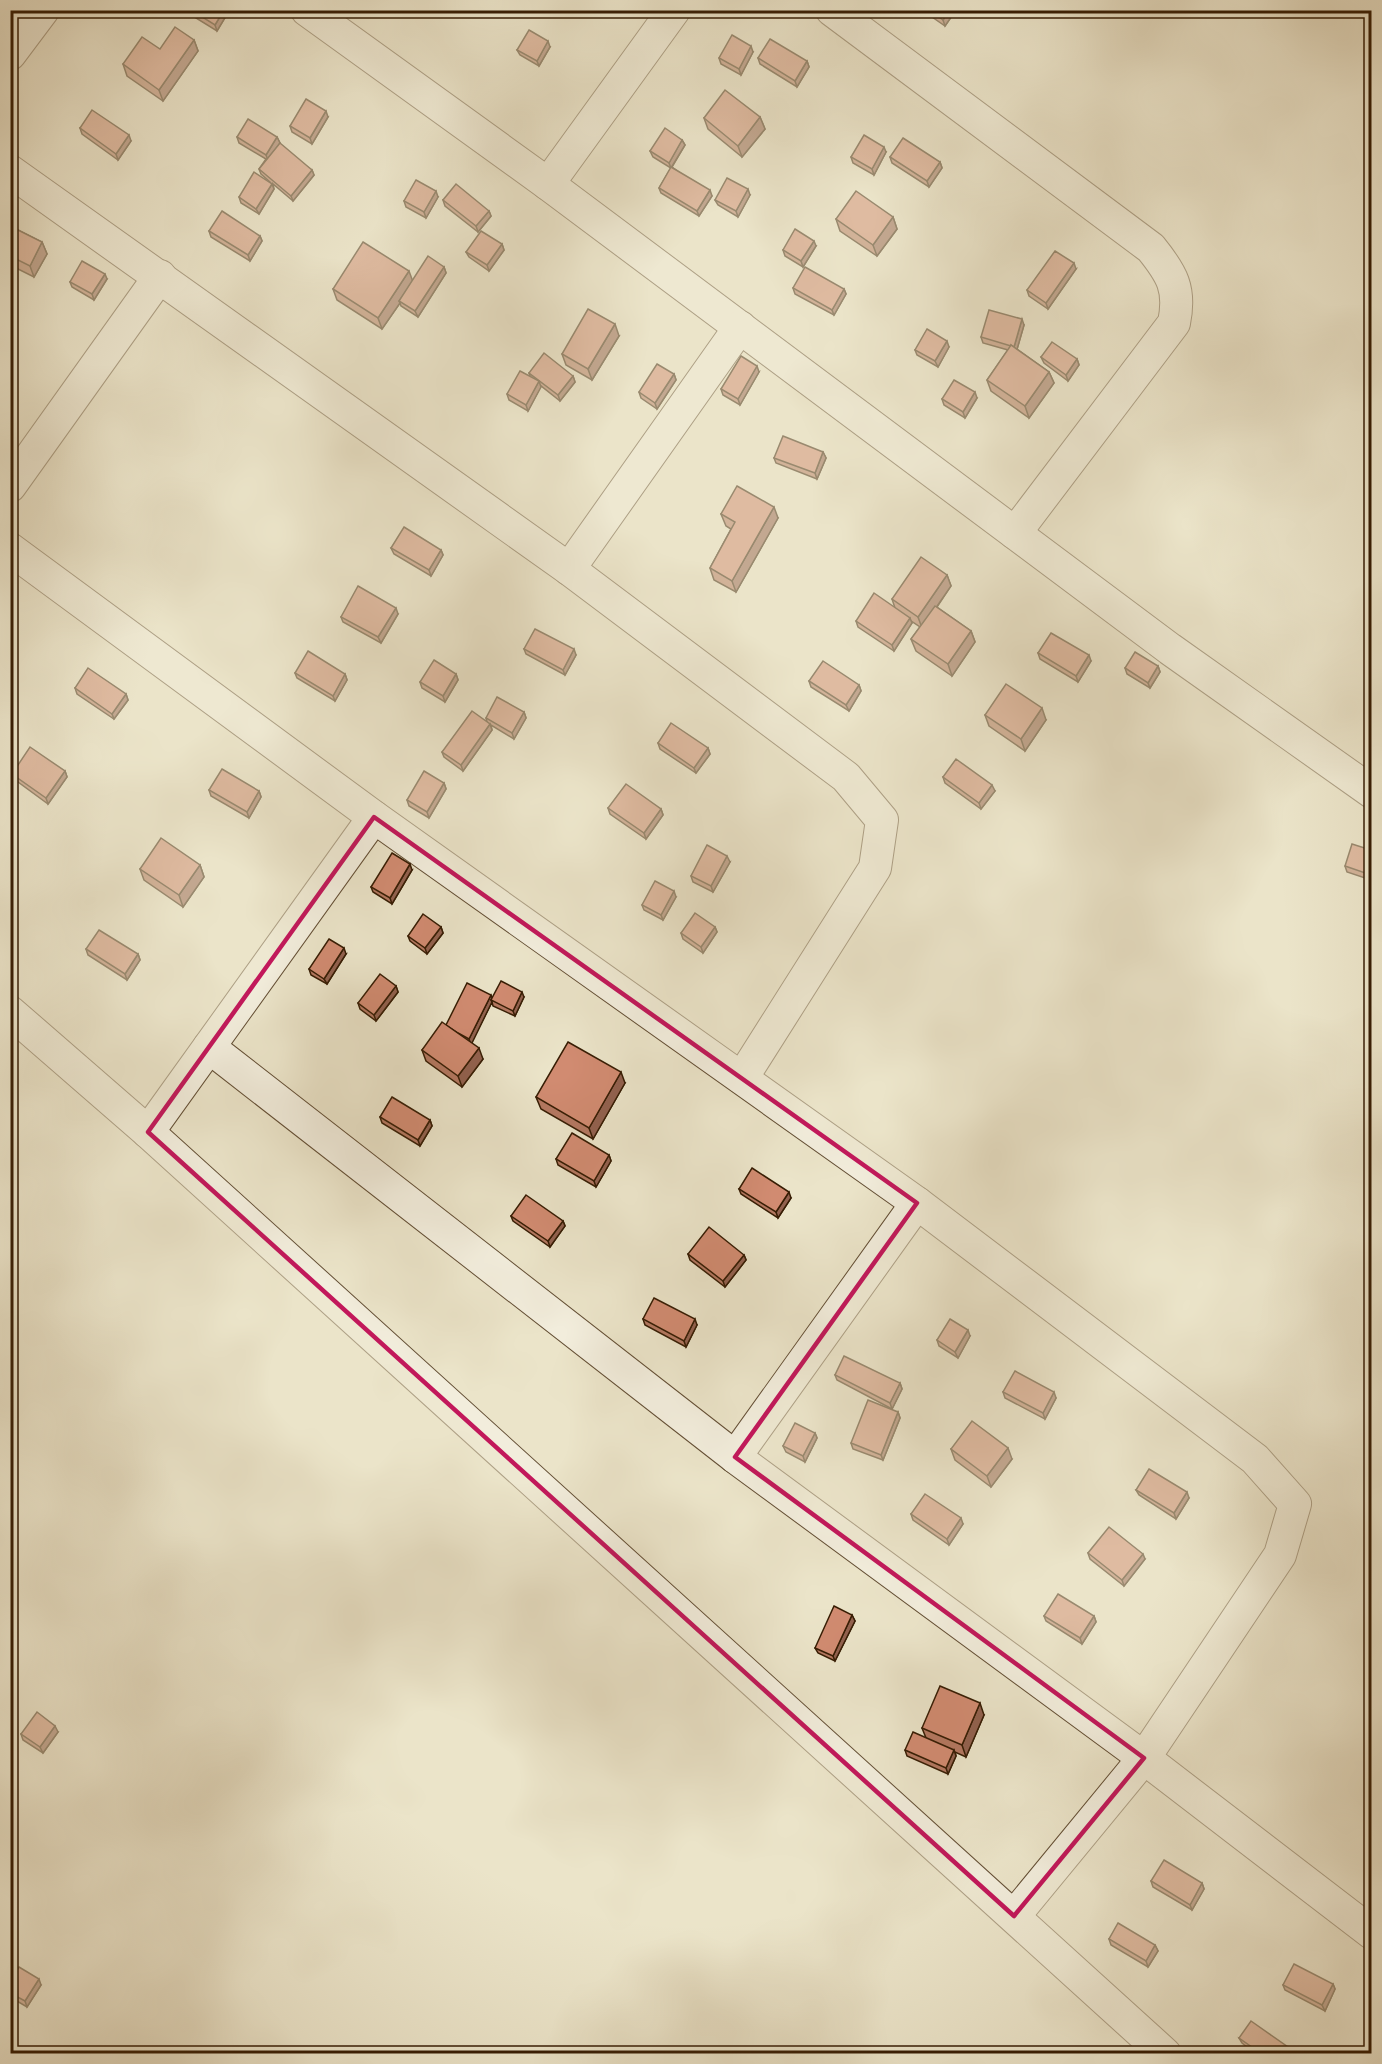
<svg xmlns="http://www.w3.org/2000/svg" width="1382" height="2064" font-family="'Sorts Mill Goudy',serif">
	<style>
		.lines { fill: none; stroke-linecap: round; stroke-linejoin: round }
		.street-casing { stroke: #644f35; stroke-width: 34 }
		.street { stroke: #f2eddc; stroke-width: 32 }
		.wall { fill: #b47861; stroke: #371d04; stroke-width: 1.5 }
		.shaded-wall { fill: #92614f; stroke: #371d04; stroke-width: 1.5 }
		.building { fill: #d18b71; stroke: #371d04; stroke-width: 1.5 }
		.marked { fill: none; stroke: #c2185b; stroke-width: 4.5; stroke-linejoin: round }
	</style>
	<rect width="100%" height="100%" fill="#ebe4c9"/>
	<filter id="stains"><feTurbulence type="fractalNoise" baseFrequency=".00333" numOctaves="4"/><feColorMatrix values="0 0 0 0 .2 0 0 0 0 .09 0 0 0 0 .02 0 0 0 .5 -.17"/></filter>
	<radialGradient id="worn" r=".72"><stop offset=".6" stop-color="#630" stop-opacity="0"/><stop offset="1" stop-color="#630" stop-opacity=".3"/></radialGradient>
	<g class="lines">
		<g class="street-casing">
			<g id="street">
				<path d="M307,10L548,184L1170,649L1372,792"/>
				<path d="M832,10L1151,248C1172,274 1181,289 1174,323L1015,533"/>
				<path d="M10,54L43,10"/>
				<path d="M10,171L569,569L846,777L882,820L875,868L742,1078"/>
				<path d="M548,184L674,10"/>
				<path d="M10,486L160,276"/>
				<path d="M10,549L374,817L917,1203L1255,1459L1295,1504L1280,1555L1144,1758L1014,1916"/>
				<path d="M569,569L740,327"/>
				<path d="M10,1012L148,1132L1165,2054"/>
				<path d="M209,1047L735,1457L1144,1758L1372,1933"/>
				<path d="M148,1132L374,817"/>
				<path d="M735,1457L917,1203"/>
			</g>
		</g>
		<use href="#street" class="street"/>
	</g>
	<g class="wall">
		<path d="M183,10H229V11L217,31Z"/>
		<path d="M922,10H956L945,26Z"/>
		<path d="M194,40L198,51L163,101L127,76L123,64L160,49Z"/>
		<path d="M550,47L539,66L520,55L517,50Z"/>
		<path d="M753,52L741,75L721,64L719,58Z"/>
		<path d="M758,58L807,61L809,67L797,87L760,64Z"/>
		<path d="M328,117L312,144L292,132L290,126Z"/>
		<path d="M760,117L765,129L742,157L708,129L704,118Z"/>
		<path d="M80,128L131,141L118,160L82,134Z"/>
		<path d="M237,137H277L280,143L277,146L312,170L314,175L293,201L273,184L274,189L259,214L241,203L239,197L270,182L261,174L259,169L266,159L239,143Z"/>
		<path d="M682,140L685,145L672,167L712,196L699,216L661,193L659,188L671,168L653,157L650,151Z"/>
		<path d="M886,152L874,175L853,163L851,157Z"/>
		<path d="M890,157L940,162L942,168L929,187L892,163Z"/>
		<path d="M750,195L738,217L718,205L715,200Z"/>
		<path d="M438,197L426,218L406,207L404,201Z"/>
		<path d="M443,200L489,211L491,216L478,232L445,206Z"/>
		<path d="M893,217L897,229L877,256L840,231L836,219Z"/>
		<path d="M10,226L42,242L47,254L34,277L10,265Z"/>
		<path d="M209,231L260,236L262,241L250,261L211,237Z"/>
		<path d="M502,244L504,250L489,271L469,257L466,252Z"/>
		<path d="M816,246L803,267L785,256L783,250Z"/>
		<path d="M444,267L446,273L418,317L401,306L400,303L382,329L337,300L333,289L412,280Z"/>
		<path d="M1076,269L1048,309L1029,296L1027,290Z"/>
		<path d="M107,279L94,300L72,287L70,282Z"/>
		<path d="M793,288L844,289L846,294L834,315L795,294Z"/>
		<path d="M1024,325L1017,349L1049,372L1054,383L1029,418L991,391L987,380L1008,350L983,343L981,337Z"/>
		<path d="M619,336L592,380L566,365L562,354Z"/>
		<path d="M949,347L938,367L917,355L915,350Z"/>
		<path d="M1041,357L1077,359L1079,365L1068,381L1044,363Z"/>
		<path d="M759,372L740,405L723,395L721,389Z"/>
		<path d="M529,373L573,376L575,382L560,401L541,386L528,411L509,400L507,394L530,376Z"/>
		<path d="M674,374L676,380L657,409L641,398L639,392Z"/>
		<path d="M977,398L965,418L944,405L942,399Z"/>
		<path d="M823,452L826,458L817,479L776,463L774,458Z"/>
		<path d="M721,514L778,518L736,592L714,580L710,568L731,529L726,526Z"/>
		<path d="M391,548L441,550L443,555L431,576L394,554Z"/>
		<path d="M947,575L951,586L937,607L971,631L975,642L952,676L916,651L911,639L920,627L911,621L912,623L894,651L858,627L856,621L895,608L892,599Z"/>
		<path d="M398,614L381,643L343,622L341,617Z"/>
		<path d="M524,649L576,655L565,675L526,654Z"/>
		<path d="M1038,653L1091,661L1078,682L1040,659Z"/>
		<path d="M1158,666L1160,672L1150,688L1127,674L1125,668Z"/>
		<path d="M295,673L345,674L347,680L335,701L297,678Z"/>
		<path d="M456,674L458,680L445,702L422,688L420,682Z"/>
		<path d="M809,681L859,685L861,691L849,711L811,687Z"/>
		<path d="M75,688L126,694L128,700L114,719L77,694Z"/>
		<path d="M524,712L526,718L514,739L491,725L492,730L463,771L444,757L442,752L487,722L486,718Z"/>
		<path d="M985,715L1046,720L1025,751L989,726Z"/>
		<path d="M658,743L708,748L710,754L696,773L660,749Z"/>
		<path d="M65,771L67,777L48,804L14,779L12,774Z"/>
		<path d="M943,777L995,791L981,809L945,783Z"/>
		<path d="M444,783L446,789L429,818L409,806L407,800Z"/>
		<path d="M209,790L259,791L261,797L249,818L211,796Z"/>
		<path d="M608,808L661,809L663,815L646,839L610,814Z"/>
		<path d="M1371,850V880L1347,872L1345,866Z"/>
		<path d="M730,862L713,892L693,882L691,876Z"/>
		<path d="M200,865L204,877L183,907L144,880L140,869Z"/>
		<path d="M412,870L392,904L373,892L371,887Z"/>
		<path d="M676,897L663,920L644,910L642,905Z"/>
		<path d="M441,927L443,933L427,954L410,941L408,936Z"/>
		<path d="M715,927L717,932L703,953L683,939L681,933Z"/>
		<path d="M86,949L138,954L140,960L127,980L88,955Z"/>
		<path d="M346,954L327,984L311,975L309,969Z"/>
		<path d="M396,986L398,992L376,1021L360,1009L358,1003Z"/>
		<path d="M524,997L515,1016L493,1006L492,1002L471,1043L483,1059L462,1087L426,1061L422,1050L446,1025L492,998Z"/>
		<path d="M625,1083L593,1139L541,1109L536,1097Z"/>
		<path d="M380,1117L430,1120L432,1126L420,1146L382,1123Z"/>
		<path d="M609,1155L611,1161L596,1187L558,1165L556,1159Z"/>
		<path d="M739,1189L791,1198L778,1218L741,1194Z"/>
		<path d="M511,1216L563,1221L565,1226L550,1247L513,1221Z"/>
		<path d="M688,1254L744,1255L746,1260L725,1287L690,1260Z"/>
		<path d="M643,1319L697,1325L686,1347L645,1325Z"/>
		<path d="M970,1336L958,1358L939,1346L937,1340Z"/>
		<path d="M835,1375L900,1383L902,1389L892,1409L837,1380Z"/>
		<path d="M1003,1392L1056,1398L1045,1419L1005,1398Z"/>
		<path d="M898,1412L900,1418L883,1460L853,1449L851,1443Z"/>
		<path d="M815,1433L817,1438L805,1462L786,1452L783,1446Z"/>
		<path d="M951,1449L1012,1459L991,1487L955,1460Z"/>
		<path d="M1136,1490L1189,1498L1176,1519L1139,1495Z"/>
		<path d="M911,1514L963,1524L949,1545L913,1520Z"/>
		<path d="M1088,1553L1145,1559L1124,1586L1090,1559Z"/>
		<path d="M852,1615L855,1621L835,1661L818,1653L815,1648Z"/>
		<path d="M1044,1616H1094L1096,1622L1082,1644L1046,1621Z"/>
		<path d="M984,1715L966,1757L955,1752L956,1756L948,1774L907,1756L905,1750L926,1738L922,1728Z"/>
		<path d="M58,1732L43,1753L23,1740L21,1734Z"/>
		<path d="M1151,1881L1202,1883L1204,1889L1192,1910L1153,1887Z"/>
		<path d="M1109,1939L1155,1945L1158,1951L1148,1967L1111,1945Z"/>
		<path d="M10,1981L41,1985L27,2007L10,1997Z"/>
		<path d="M1333,1984L1335,1989L1325,2011L1285,1990L1283,1985Z"/>
		<path d="M1239,2038L1291,2053L1256,2054L1242,2043Z"/>
	</g>
	<g class="shaded-wall">
		<path d="M224,10L229,11L217,31L215,25Z"/>
		<path d="M950,10H956L945,26L943,20Z"/>
		<path d="M194,40L198,51L163,101L159,90Z"/>
		<path d="M548,41L550,47L539,66L537,61Z"/>
		<path d="M751,46L753,52L741,75L739,69Z"/>
		<path d="M807,61L809,67L797,87L795,81Z"/>
		<path d="M326,111L328,117L312,144L310,138Z"/>
		<path d="M760,117L765,129L742,157L738,146Z"/>
		<path d="M129,135L131,141L118,160L116,154Z"/>
		<path d="M277,137L280,143L268,160L266,155Z"/>
		<path d="M682,140L685,145L671,168L669,163Z"/>
		<path d="M884,147L886,152L874,175L872,169Z"/>
		<path d="M940,162L942,168L929,187L927,181Z"/>
		<path d="M312,170L314,175L293,201L291,196Z"/>
		<path d="M272,184L274,189L259,214L256,209Z"/>
		<path d="M748,189L750,195L738,217L736,211Z"/>
		<path d="M710,190L712,196L699,216L697,211Z"/>
		<path d="M436,191L438,197L426,218L424,212Z"/>
		<path d="M489,211L491,216L478,232L476,226Z"/>
		<path d="M893,217L897,229L877,256L873,245Z"/>
		<path d="M260,236L262,241L250,261L248,255Z"/>
		<path d="M814,241L816,246L803,267L801,261Z"/>
		<path d="M42,242L47,254L34,277L30,266Z"/>
		<path d="M502,244L504,250L489,271L487,265Z"/>
		<path d="M1074,263L1076,269L1048,309L1046,303Z"/>
		<path d="M444,267L446,273L418,317L415,311Z"/>
		<path d="M409,271L413,282L399,301L400,303L382,329L378,318Z"/>
		<path d="M105,274L107,279L94,300L92,294Z"/>
		<path d="M844,289L846,294L834,315L832,310Z"/>
		<path d="M1022,319L1024,325L1016,353L1014,347Z"/>
		<path d="M615,324L619,336L592,380L588,369Z"/>
		<path d="M947,341L949,347L938,367L935,361Z"/>
		<path d="M1077,359L1079,365L1068,381L1066,375Z"/>
		<path d="M757,366L759,372L740,405L738,399Z"/>
		<path d="M1049,372L1054,383L1029,418L1025,406Z"/>
		<path d="M674,374L676,380L657,409L655,403Z"/>
		<path d="M573,376L575,382L560,401L558,395Z"/>
		<path d="M539,381L541,387L528,411L526,405Z"/>
		<path d="M975,392L977,398L965,418L963,412Z"/>
		<path d="M823,452L826,458L817,479L815,473Z"/>
		<path d="M774,507L778,518L736,592L732,581Z"/>
		<path d="M441,550L443,555L431,576L429,570Z"/>
		<path d="M947,575L951,586L922,628L918,617Z"/>
		<path d="M396,608L398,614L381,643L378,637Z"/>
		<path d="M910,618L912,623L894,651L892,645Z"/>
		<path d="M971,631L975,642L952,676L948,664Z"/>
		<path d="M574,649L576,655L565,675L563,670Z"/>
		<path d="M1089,655L1091,661L1078,682L1076,676Z"/>
		<path d="M1158,666L1160,672L1150,688L1148,683Z"/>
		<path d="M345,674L347,680L335,701L333,696Z"/>
		<path d="M456,674L458,680L445,702L443,696Z"/>
		<path d="M859,685L861,691L849,711L846,705Z"/>
		<path d="M126,694L128,700L114,719L112,714Z"/>
		<path d="M1042,708L1046,720L1025,751L1021,739Z"/>
		<path d="M524,712L526,718L514,739L512,733Z"/>
		<path d="M490,724L492,730L463,771L461,765Z"/>
		<path d="M708,748L710,754L696,773L694,768Z"/>
		<path d="M65,771L67,777L48,804L46,798Z"/>
		<path d="M444,783L446,789L429,818L427,812Z"/>
		<path d="M992,785L995,791L981,809L979,803Z"/>
		<path d="M259,791L261,797L249,818L247,812Z"/>
		<path d="M661,809L663,815L646,839L644,833Z"/>
		<path d="M727,856L730,862L713,892L711,886Z"/>
		<path d="M410,864L412,870L392,904L390,898Z"/>
		<path d="M200,865L204,877L183,907L179,895Z"/>
		<path d="M674,891L676,897L663,920L661,915Z"/>
		<path d="M441,927L443,933L427,954L425,948Z"/>
		<path d="M715,927L717,932L703,953L701,947Z"/>
		<path d="M344,948L346,954L327,984L324,979Z"/>
		<path d="M138,954L140,960L127,980L125,974Z"/>
		<path d="M396,986L398,992L376,1021L374,1015Z"/>
		<path d="M522,992L524,997L515,1016L513,1011Z"/>
		<path d="M491,995L493,1000H491L492,1002L471,1045L469,1039Z"/>
		<path d="M479,1048L483,1059L462,1087L458,1076Z"/>
		<path d="M621,1072L625,1083L593,1139L589,1128Z"/>
		<path d="M430,1120L432,1126L420,1146L418,1140Z"/>
		<path d="M609,1155L611,1161L596,1187L594,1181Z"/>
		<path d="M789,1192L791,1198L778,1218L776,1212Z"/>
		<path d="M563,1221L565,1226L550,1247L548,1241Z"/>
		<path d="M744,1255L746,1260L725,1287L723,1281Z"/>
		<path d="M695,1319L697,1325L686,1347L684,1341Z"/>
		<path d="M968,1330L970,1336L958,1358L955,1352Z"/>
		<path d="M900,1383L902,1389L892,1409L890,1403Z"/>
		<path d="M1054,1392L1056,1398L1045,1419L1043,1413Z"/>
		<path d="M898,1412L900,1418L883,1460L881,1455Z"/>
		<path d="M815,1433L817,1438L805,1462L803,1456Z"/>
		<path d="M1008,1448L1012,1459L991,1487L987,1476Z"/>
		<path d="M1187,1492L1189,1498L1176,1519L1174,1513Z"/>
		<path d="M961,1518L963,1524L949,1545L947,1539Z"/>
		<path d="M1143,1554L1145,1559L1124,1586L1122,1580Z"/>
		<path d="M852,1615L855,1621L835,1661L833,1656Z"/>
		<path d="M1094,1616L1096,1622L1082,1644L1080,1638Z"/>
		<path d="M980,1703L984,1715L966,1757L962,1745Z"/>
		<path d="M55,1726L58,1732L43,1753L40,1747Z"/>
		<path d="M954,1750L956,1756L948,1774L946,1768Z"/>
		<path d="M1202,1883L1204,1889L1192,1910L1190,1905Z"/>
		<path d="M1155,1945L1158,1951L1148,1967L1146,1961Z"/>
		<path d="M39,1979L41,1985L27,2007L25,2001Z"/>
		<path d="M1333,1984L1335,1989L1325,2011L1322,2005Z"/>
		<path d="M1288,2047L1291,2053L1284,2054Z"/>
	</g>
	<g class="building">
		<path d="M191,10H224L215,25Z"/>
		<path d="M929,10H950L943,20Z"/>
		<path d="M175,27L194,40L159,90L123,64L142,37L160,49Z"/>
		<path d="M529,30L548,41L537,61L517,50Z"/>
		<path d="M732,35L751,46L739,69L719,58Z"/>
		<path d="M770,39L807,61L795,81L758,58Z"/>
		<path d="M725,90L760,117L738,146L704,118Z"/>
		<path d="M306,99L326,111L310,138L290,126Z"/>
		<path d="M92,110L129,135L116,154L80,128Z"/>
		<path d="M248,119L277,137L266,155L237,137Z"/>
		<path d="M665,128L682,140L669,163L650,151Z"/>
		<path d="M864,135L884,147L872,169L851,157Z"/>
		<path d="M903,138L940,162L927,181L890,157Z"/>
		<path d="M280,143L312,170L291,196L259,169Z"/>
		<path d="M671,167L710,190L697,211L659,188Z"/>
		<path d="M254,172L272,184L256,209L239,197Z"/>
		<path d="M727,178L748,189L736,211L715,200Z"/>
		<path d="M416,180L436,191L424,212L404,201Z"/>
		<path d="M456,184L489,211L476,226L443,200Z"/>
		<path d="M856,191L893,217L873,245L836,219Z"/>
		<path d="M222,211L260,236L248,255L209,231Z"/>
		<path d="M10,226L42,242L30,266L10,256Z"/>
		<path d="M795,229L814,241L801,261L783,250Z"/>
		<path d="M481,231L502,244L487,265L466,252Z"/>
		<path d="M363,242L409,271L378,318L333,289Z"/>
		<path d="M1055,251L1074,263L1046,303L1027,290Z"/>
		<path d="M428,256L444,267L415,311L399,301Z"/>
		<path d="M82,261L105,274L92,294L70,282Z"/>
		<path d="M805,267L844,289L832,310L793,288Z"/>
		<path d="M588,309L615,324L588,369L562,354Z"/>
		<path d="M989,310L1022,319L1014,347L1011,345V346L981,337Z"/>
		<path d="M927,329L947,341L935,361L915,350Z"/>
		<path d="M1052,342L1077,359L1066,375L1041,357Z"/>
		<path d="M1011,345L1049,372L1025,406L987,380Z"/>
		<path d="M544,353L573,376L558,395L529,373Z"/>
		<path d="M741,356L757,366L738,399L721,389Z"/>
		<path d="M657,364L674,374L655,403L639,392Z"/>
		<path d="M520,371L539,381L526,405L507,394Z"/>
		<path d="M954,380L975,392L963,412L942,399Z"/>
		<path d="M783,436L823,452L815,473L774,458Z"/>
		<path d="M737,486L774,507L732,581L710,568L735,522L721,514Z"/>
		<path d="M404,527L441,550L429,570L391,548Z"/>
		<path d="M921,557L947,575L918,617L892,599Z"/>
		<path d="M358,586L396,608L378,637L341,617Z"/>
		<path d="M874,593L910,618L892,645L856,621Z"/>
		<path d="M935,606L971,631L948,664L911,639Z"/>
		<path d="M535,629L574,649L563,670L524,649Z"/>
		<path d="M1051,633L1089,655L1076,676L1038,653Z"/>
		<path d="M308,651L345,674L333,696L295,673Z"/>
		<path d="M1135,652L1158,666L1148,683L1125,668Z"/>
		<path d="M434,660L456,674L443,696L420,682Z"/>
		<path d="M823,661L859,685L846,705L809,681Z"/>
		<path d="M88,668L126,694L112,714L75,688Z"/>
		<path d="M1006,684L1042,708L1021,739L985,715Z"/>
		<path d="M497,697L524,712L512,733L486,718Z"/>
		<path d="M472,711L490,724L461,765L442,752Z"/>
		<path d="M671,723L708,748L694,768L658,743Z"/>
		<path d="M30,747L65,771L46,798L12,774Z"/>
		<path d="M956,759L992,785L979,803L943,777Z"/>
		<path d="M222,769L259,791L247,812L209,790Z"/>
		<path d="M424,771L444,783L427,812L407,800Z"/>
		<path d="M626,784L661,809L644,833L608,808Z"/>
		<path d="M161,838L200,865L179,895L140,869Z"/>
		<path d="M1352,844L1371,850V875L1345,866Z"/>
		<path d="M707,845L727,856L711,886L691,876Z"/>
		<path d="M392,853L410,864L390,898L371,887Z"/>
		<path d="M655,881L674,891L661,915L642,905Z"/>
		<path d="M695,913L715,927L701,947L681,933Z"/>
		<path d="M423,914L441,927L425,948L408,936Z"/>
		<path d="M99,930L138,954L125,974L86,949Z"/>
		<path d="M329,939L344,948L324,979L309,969Z"/>
		<path d="M380,974L396,986L374,1015L358,1003Z"/>
		<path d="M501,981L522,992L513,1011L491,1000Z"/>
		<path d="M467,983L491,995L469,1039L458,1033L446,1025Z"/>
		<path d="M442,1022L479,1048L458,1076L422,1050Z"/>
		<path d="M568,1042L621,1072L589,1128L536,1097Z"/>
		<path d="M392,1097L430,1120L418,1140L380,1117Z"/>
		<path d="M572,1133L609,1155L594,1181L556,1159Z"/>
		<path d="M752,1168L789,1192L776,1212L739,1189Z"/>
		<path d="M526,1195L563,1221L548,1241L511,1216Z"/>
		<path d="M709,1227L744,1255L723,1281L688,1254Z"/>
		<path d="M654,1298L695,1319L684,1341L643,1319Z"/>
		<path d="M950,1319L968,1330L955,1352L937,1340Z"/>
		<path d="M844,1356L900,1383L890,1403L835,1375Z"/>
		<path d="M1015,1371L1054,1392L1043,1413L1003,1392Z"/>
		<path d="M868,1400L898,1412L881,1455L851,1443Z"/>
		<path d="M972,1421L1008,1448L987,1476L951,1449Z"/>
		<path d="M795,1423L815,1433L803,1456L783,1446Z"/>
		<path d="M1149,1469L1187,1492L1174,1513L1136,1490Z"/>
		<path d="M925,1494L961,1518L947,1539L911,1514Z"/>
		<path d="M1109,1527L1143,1554L1122,1580L1088,1553Z"/>
		<path d="M1058,1594L1094,1616L1080,1638L1044,1616Z"/>
		<path d="M834,1606L852,1615L833,1656L815,1648Z"/>
		<path d="M940,1686L980,1703L962,1745L922,1728Z"/>
		<path d="M37,1712L55,1726L40,1747L21,1734Z"/>
		<path d="M913,1732L954,1750L946,1768L905,1750Z"/>
		<path d="M1164,1860L1202,1883L1190,1905L1151,1881Z"/>
		<path d="M1118,1923L1155,1945L1146,1961L1109,1939Z"/>
		<path d="M1294,1964L1333,1984L1322,2005L1283,1985Z"/>
		<path d="M19,1967L39,1979L25,2001L10,1993V1981Z"/>
		<path d="M1251,2021L1288,2047L1284,2054H1262L1239,2038Z"/>
	</g>
	<path d="M0 0H1382V2064H0ZM374,817L917,1203L735,1457L1144,1758L1014,1916L148,1132Z" fill="#ebe4c9" fill-opacity=".55" fill-rule="evenodd"/>
	<path class="marked" d="M374,817L917,1203L735,1457L1144,1758L1014,1916L148,1132Z"/>
	<rect width="1382" height="2064" fill="none" stroke="#ebe4c9" stroke-width="36"/>
	<rect x="12" y="12" width="1358" height="2040" fill="none" stroke="#371d04" stroke-width="3"/>
	<rect x="18" y="18" width="1346" height="2028" fill="none" stroke="#371d04" stroke-width="1.5"/>
	<rect width="100%" height="100%" filter="url(#stains)"/>
	<rect width="100%" height="100%" fill="url(#worn)"/>
</svg>
